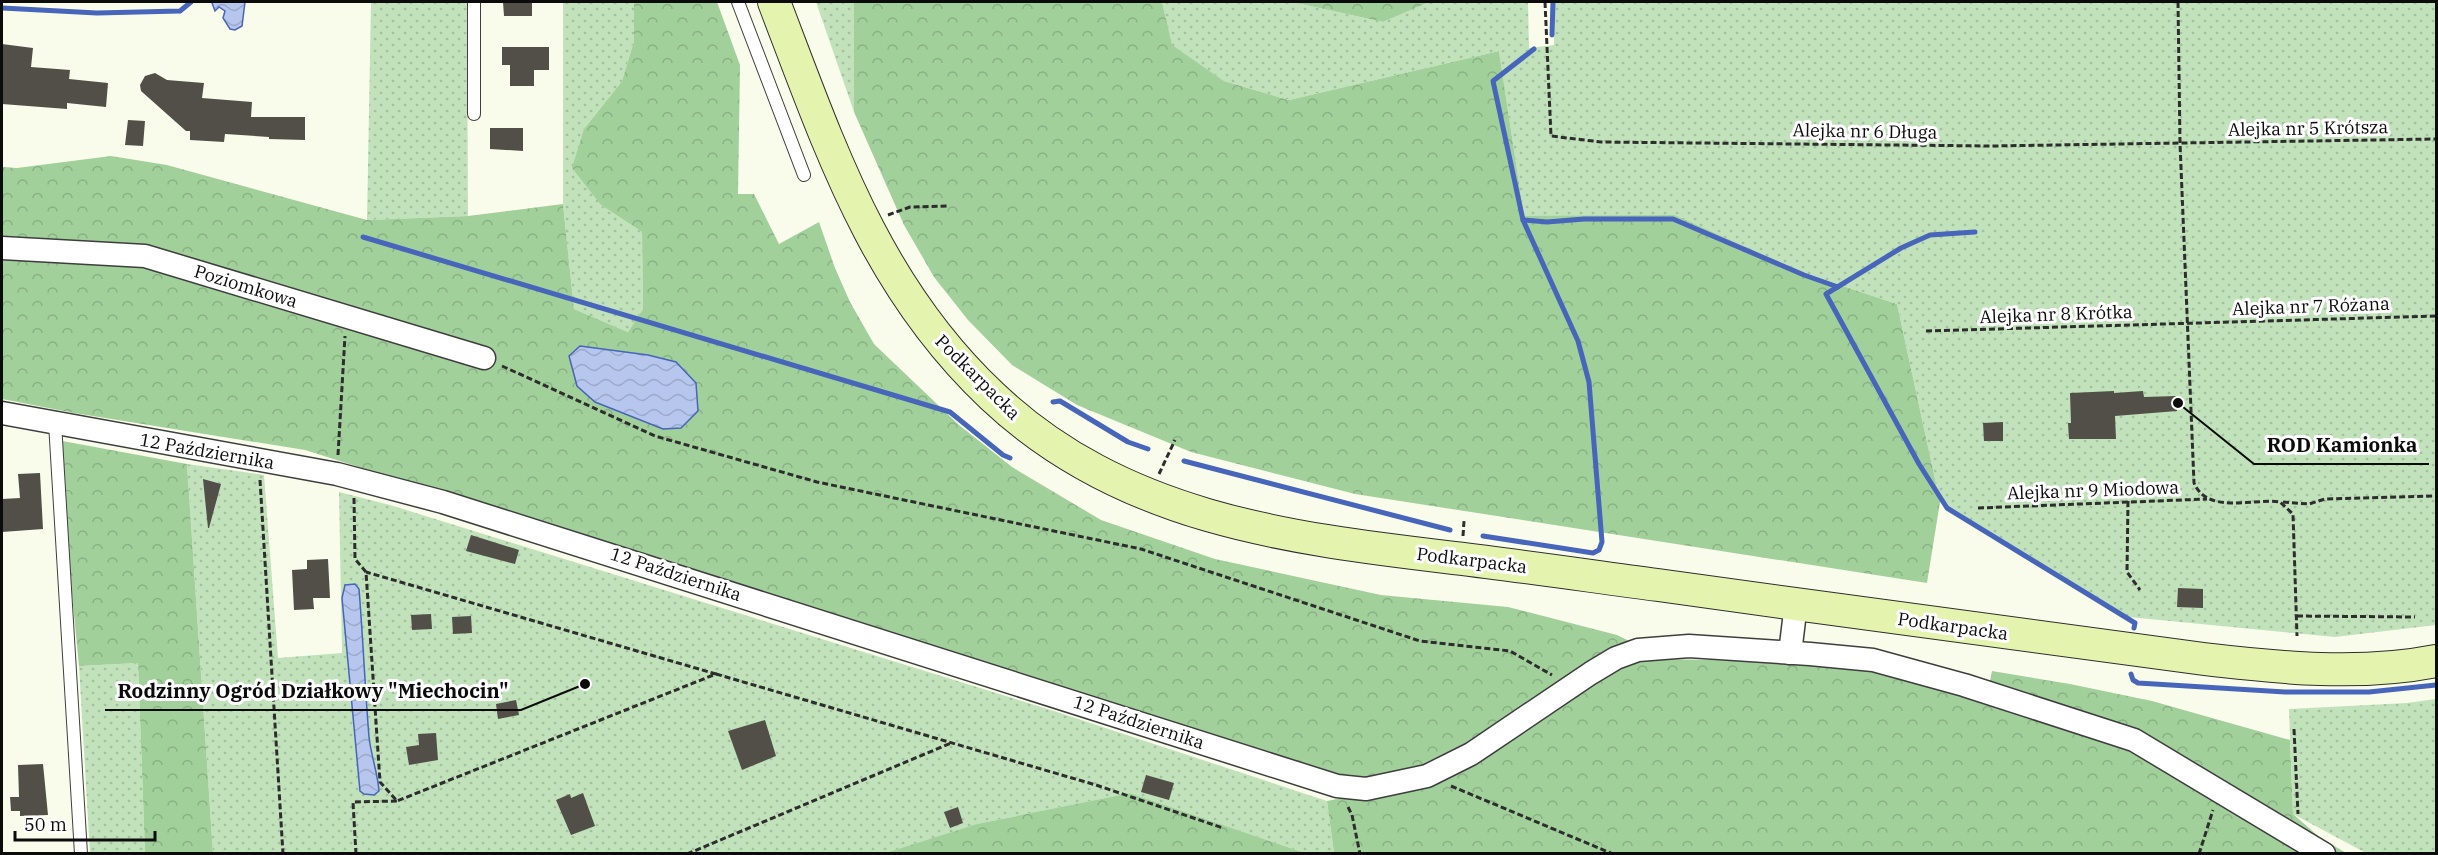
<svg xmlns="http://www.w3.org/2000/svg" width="2438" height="855" font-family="'IBM Plex Serif',serif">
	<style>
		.green { fill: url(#green-dots) }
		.forest { fill: url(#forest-crowns) }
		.water { fill: url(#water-waves); stroke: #4765ba; stroke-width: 1.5 }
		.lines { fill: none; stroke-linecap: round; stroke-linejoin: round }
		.stream { stroke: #4765ba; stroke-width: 5 }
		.building { fill: #524f49 }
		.service-casing { stroke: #3e3e3e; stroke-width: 14 }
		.minor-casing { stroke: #3e3e3e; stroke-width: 25 }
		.secondary-casing { stroke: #2d2d2d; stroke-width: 34 }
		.path { stroke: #2d2d2d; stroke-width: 3; stroke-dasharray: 6 3; stroke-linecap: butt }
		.service { stroke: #fff; stroke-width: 12 }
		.minor { stroke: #fff; stroke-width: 22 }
		.secondary { stroke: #e4f4ae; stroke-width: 32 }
		.labels { text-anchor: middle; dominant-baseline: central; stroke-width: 6; stroke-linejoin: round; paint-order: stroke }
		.street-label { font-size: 18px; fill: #0b0b0b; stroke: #fff }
		.leader { fill: none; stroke: #0b0b0b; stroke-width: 2 }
		.callout-dot { fill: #0b0b0b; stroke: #fff; stroke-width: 2 }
		.callout-label { font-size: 20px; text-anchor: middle; font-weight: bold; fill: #0b0b0b; stroke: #fff; stroke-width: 6; stroke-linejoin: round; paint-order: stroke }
	</style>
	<defs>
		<pattern id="green-dots" width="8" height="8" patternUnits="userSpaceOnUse" patternTransform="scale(1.5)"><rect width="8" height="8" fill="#c1e2ba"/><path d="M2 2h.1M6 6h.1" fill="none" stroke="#a4c19f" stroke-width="1.8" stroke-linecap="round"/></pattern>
		<pattern id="forest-crowns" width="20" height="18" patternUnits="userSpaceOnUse" patternTransform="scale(1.5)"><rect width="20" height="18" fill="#a1d09b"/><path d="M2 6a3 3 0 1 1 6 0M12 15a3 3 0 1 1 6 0" fill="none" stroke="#89b184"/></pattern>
		<pattern id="water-waves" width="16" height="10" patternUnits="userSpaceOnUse" patternTransform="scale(1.5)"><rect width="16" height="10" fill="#b6c6ed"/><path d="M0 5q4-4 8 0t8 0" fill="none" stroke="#9ba9ca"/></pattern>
	</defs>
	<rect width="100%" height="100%" fill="#fafceb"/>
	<g class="green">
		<path d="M371,2H467L468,216L367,220Z"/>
		<path d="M563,2H634V41L622,81L584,129L601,205L642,232L643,309L628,332L574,309L563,204Z"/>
		<path d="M816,2H854V112Z"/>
		<path d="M1162,2H1292L1383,22L1425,4L1426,2H1528L1529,48L1554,45L1555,2H2436V625L2335,637L2129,617L1940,502L1897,304L1805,273L1555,217L1524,216L1499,51L1289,100L1224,81L1171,45Z"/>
		<path d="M187,464L264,475L278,658L342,653L339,492L390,505L1054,711L1327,801L1334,853H1305L1130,793L978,824L885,853H213Z"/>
		<path d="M138,663L145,853H90L79,666Z"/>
		<path d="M2436,699V853H2366L2293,814L2289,709L2407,703Z"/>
	</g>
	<g class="forest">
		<path d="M634,2H717L740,65L738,194H754L779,244L819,222L835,268L850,302L874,344L959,425L1012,467L1101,520L1215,559L1381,595L1508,607L1617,635L1666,659L1845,663L2000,688L1990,681L1992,671L2070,684L2152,701L2290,740L2293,814L2318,836L2346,853H1334L1327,801L1383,790L305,450L74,413L2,399V167L17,168L111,156L167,165L367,220L468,216L563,204L574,309L628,332L643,309L642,232L601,205L572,168L584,129L622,81L634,41Z"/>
		<path d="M854,2H1162L1172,45L1224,81L1289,100L1499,51L1524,216L1674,215L1804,273L1897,304L1940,502L1927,583L1355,494L1191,452L1077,405L1012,365L968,320L934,277L904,225L854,112Z"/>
		<path d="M1292,2H1426L1425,4L1383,22Z"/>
		<path d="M57,440L187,464L213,853H145L138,663L79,666Z"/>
		<path d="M1130,793L1305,853H885L977,824Z"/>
	</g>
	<g class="water">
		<path d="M213,2H245L242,26L235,30L230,29L223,18L225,11L219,7L215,11L212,3Z"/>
		<path d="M580,346L648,355L676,362L696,383L698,411L681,428L663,429L595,402L577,386L569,356Z"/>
		<path d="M355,584L359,589C363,638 365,688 369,737C371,755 378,775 379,791L374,795L364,794L360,791L342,598L345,585Z"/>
	</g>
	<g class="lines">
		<g class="stream">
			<path d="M2,8L97,13L180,11L191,2"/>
			<path d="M1552,35L1553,2"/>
			<path d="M1523,220L1547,222L1584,219H1673L1804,275L1838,287"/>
			<path d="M1975,232L1930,235L1901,248L1826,294L1919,464L1947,508L2135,623L2134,628"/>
			<path d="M363,237L950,412L1003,455L1010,458"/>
			<path d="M1053,402L1060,401L1128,442L1148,449"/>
			<path d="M1184,461L1450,530"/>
			<path d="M1483,536L1593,553L1599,550L1602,542L1589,382L1578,341L1523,220L1493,81L1534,49"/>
			<path d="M2131,674L2133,680L2138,683L2285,692H2369L2436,685"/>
		</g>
	</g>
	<g class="building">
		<path d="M503,2H532V16H504Z"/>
		<path d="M2,44L33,48L31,67L70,70L69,79L108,83L106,107L67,103V109L2,104Z"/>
		<path d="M502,47H549V70H534V86H510V65H502Z"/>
		<path d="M155,73L167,80L204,83L202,98L252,102L251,117H305V140L269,139V137L225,134L224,142L190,140V131H186L141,91L140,85L145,76Z"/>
		<path d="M128,120L145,121L143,146L125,145Z"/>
		<path d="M490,128H523V151L490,149Z"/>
		<path d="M2114,391V393L2143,391L2144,397L2176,396L2177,411L2115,416L2116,439H2069L2068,423H2071L2070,393Z"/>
		<path d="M2003,422V441H1984L1983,423Z"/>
		<path d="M40,473L43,529L2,532V499L20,498L18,474Z"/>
		<path d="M203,479L221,484L209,528H208Z"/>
		<path d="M471,535L519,550L515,564L466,551Z"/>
		<path d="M328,559L330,598H313L314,609L294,610L292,570L307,569V560Z"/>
		<path d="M2178,588L2203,589V608L2177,607Z"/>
		<path d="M431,614L432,629L412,630L411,615Z"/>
		<path d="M471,616L472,633L453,634L452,617Z"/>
		<path d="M516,700L519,715L498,719L496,704Z"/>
		<path d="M765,720L776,756L742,770L728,731Z"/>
		<path d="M436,733L438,760L409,765L406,747L419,745L418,734Z"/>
		<path d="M43,764L48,815L20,816V811H11L10,797H19L18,765Z"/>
		<path d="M1146,775L1174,783L1169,800L1141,792Z"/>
		<path d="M583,793L595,826L571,835L556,800L570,794L571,798Z"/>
		<path d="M958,807L963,823L950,828L944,812Z"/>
	</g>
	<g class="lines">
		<g class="service-casing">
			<g id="service">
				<path d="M474,2V114"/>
				<path d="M738,2L804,175"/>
				<path d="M55,423L81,854"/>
			</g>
		</g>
		<g class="minor-casing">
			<g id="minor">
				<path d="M2,248L145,256L484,358"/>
				<path d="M2,413L337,474L443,502L1337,786L1366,789L1427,776L1471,754L1591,673L1616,658L1638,650L1689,646L1810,654L1873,660L1964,685L2134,740L2324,854"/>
				<path d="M1790,653L1796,604"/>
			</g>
		</g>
		<g class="secondary-casing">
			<path id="secondary" d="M774,2C830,148 875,286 992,396C1121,518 1286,538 1454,558C1522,566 1590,576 1658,585C1840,610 2022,636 2204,659C2281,668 2360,676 2436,661"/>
		</g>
		<g class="path">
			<path d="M1545,2L1551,136L1601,142L1991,146L2436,139"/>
			<path d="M2178,2L2180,143L2194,483C2208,515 2253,498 2280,502L2293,514L2297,636"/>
			<path d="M888,215L910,207L948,206"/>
			<path d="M1926,331L2436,316"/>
			<path d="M502,366L655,436L817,482L1141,549L1420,641L1510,651L1552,675"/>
			<path d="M338,455L345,336"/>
			<path d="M1159,474L1175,440"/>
			<path d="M260,480L283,854"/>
			<path d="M354,498L355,559L366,572L380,782L397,801L716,674L366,572"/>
			<path d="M2128,501L2127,572L2140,590"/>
			<path d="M2283,502L2309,504L2325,499L2436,496"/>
			<path d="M1978,508L2207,499"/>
			<path d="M1463,536L1464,521"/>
			<path d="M2297,616L2415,617"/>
			<path d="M716,674L1096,785L1223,828"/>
			<path d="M2294,729L2298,814"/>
			<path d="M1451,786L1613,854"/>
			<path d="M1348,807L1352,815L1360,854"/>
			<path d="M356,854L353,802L397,801"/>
			<path d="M687,854L951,743"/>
			<path d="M2199,854L2213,810"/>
		</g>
		<use href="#service" class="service"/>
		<use href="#minor" class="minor"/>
		<use href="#secondary" class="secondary"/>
	</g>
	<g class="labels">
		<g class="street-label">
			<text transform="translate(2308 128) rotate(-1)">Alejka nr 5 Krótsza</text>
			<text transform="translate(1865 131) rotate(1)">Alejka nr 6 Długa</text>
			<text transform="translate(246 286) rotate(17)">Poziomkowa</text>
			<text transform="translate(2311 306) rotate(-2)">Alejka nr 7 Różana</text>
			<text transform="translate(2056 314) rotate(-2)">Alejka nr 8 Krótka</text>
			<text transform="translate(978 377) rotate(45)">Podkarpacka</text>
			<text transform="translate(207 451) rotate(10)">12 Października</text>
			<text transform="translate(2093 490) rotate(-2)">Alejka nr 9 Miodowa</text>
			<text transform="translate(1472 560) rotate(7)">Podkarpacka</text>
			<text transform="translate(676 574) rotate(18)">12 Października</text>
			<text transform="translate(1953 626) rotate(8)">Podkarpacka</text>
			<text transform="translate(1139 722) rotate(18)">12 Października</text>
		</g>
	</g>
	<path class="leader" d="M2178 403L2254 464H2429M585 684L521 710H105"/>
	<g class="callout-dot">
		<circle cx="2178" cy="403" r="6"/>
		<circle cx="585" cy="684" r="6"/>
	</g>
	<g class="callout-label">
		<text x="2342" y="452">ROD Kamionka</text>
		<text x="313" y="698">Rodzinny Ogród Działkowy "Miechocin"</text>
	</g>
	<rect width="2438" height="855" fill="none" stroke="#0b0b0b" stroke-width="6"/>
	<path d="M15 831v9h140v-9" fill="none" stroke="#0b0b0b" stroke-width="3"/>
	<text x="24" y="831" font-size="18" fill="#0b0b0b" stroke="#ffffff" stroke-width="4.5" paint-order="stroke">50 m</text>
</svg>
